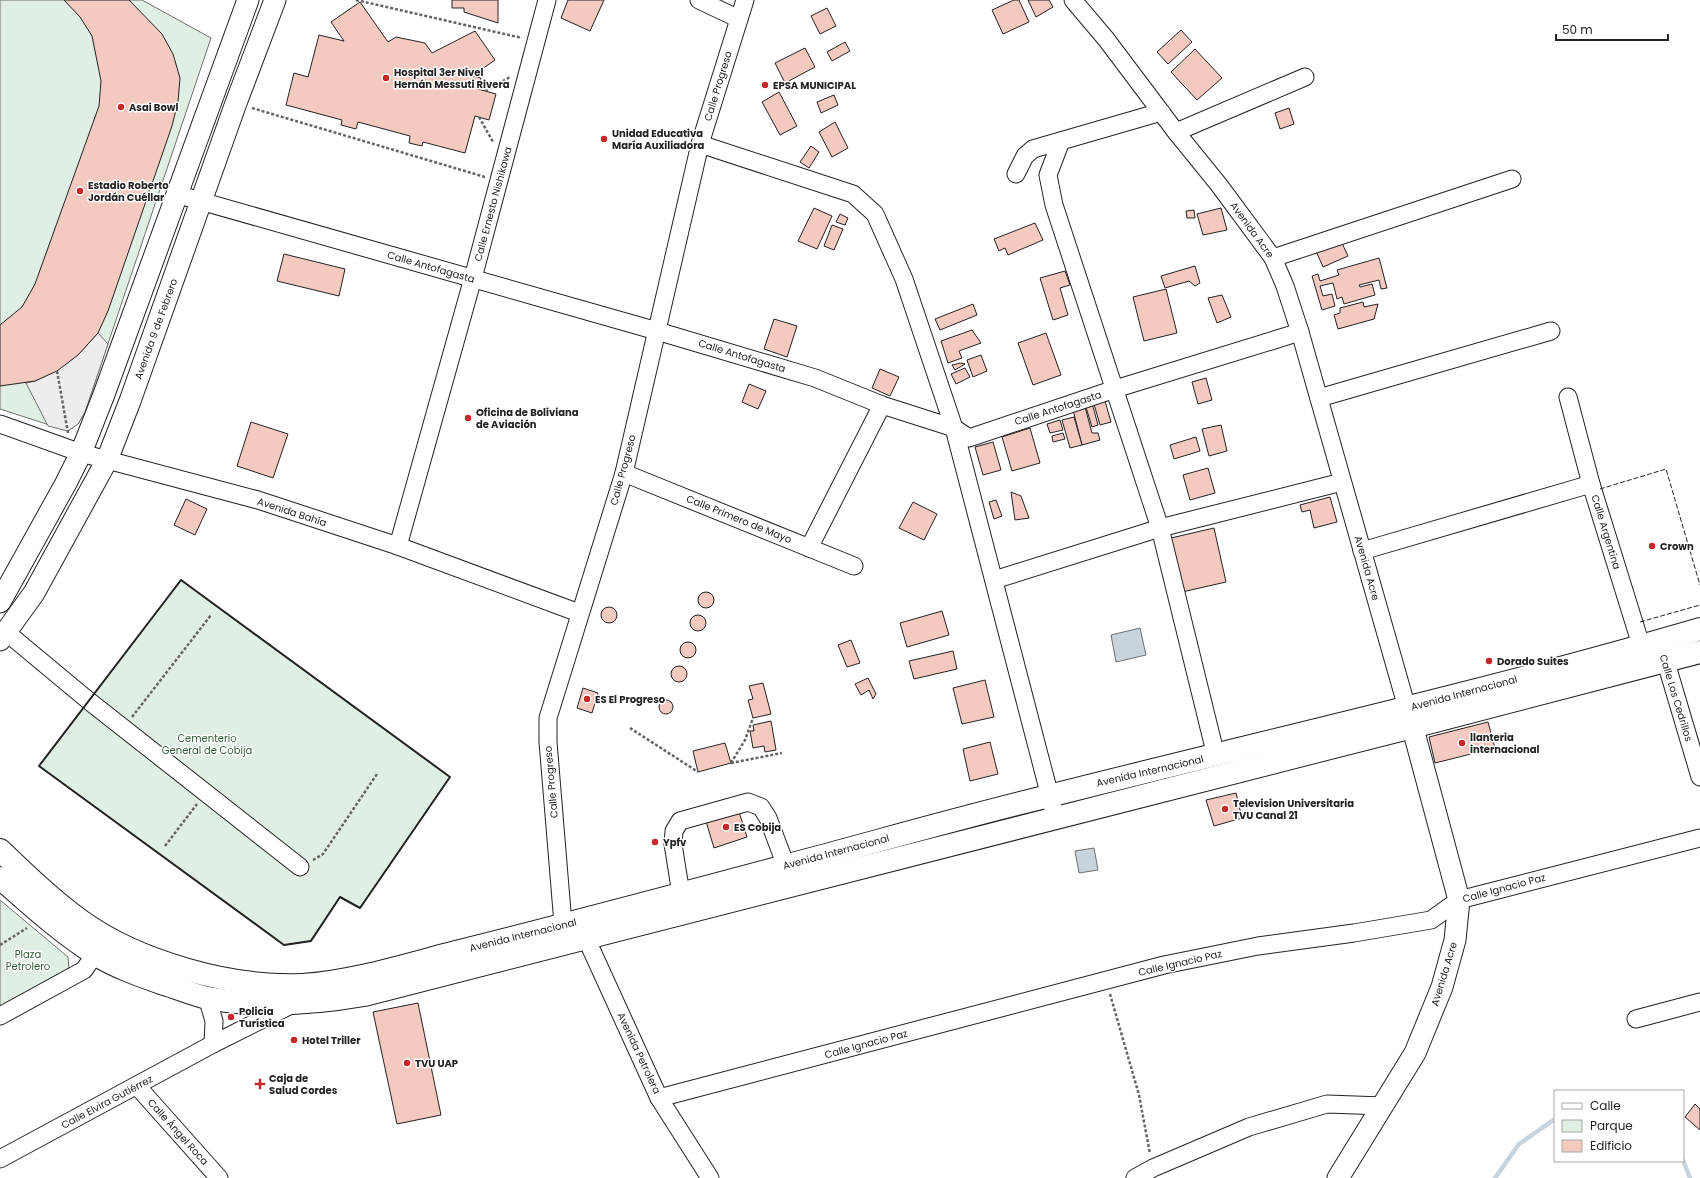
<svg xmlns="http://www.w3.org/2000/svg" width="1700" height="1178" font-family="Poppins,sans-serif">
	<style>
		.green { fill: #e0efe3; stroke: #6f6f6f }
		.parking { fill: #ededed; stroke: #6f6f6f }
		.water { fill: #c7d3dd; stroke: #6f6f6f }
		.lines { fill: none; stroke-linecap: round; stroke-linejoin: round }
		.stream { stroke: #c7d3dd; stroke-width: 4.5 }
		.building { fill: #f3c9c0; stroke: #222 }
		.minor-casing { stroke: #222; stroke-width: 19 }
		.major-casing { stroke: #222; stroke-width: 23 }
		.highway-casing { stroke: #222; stroke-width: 24 }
		.path { stroke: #646464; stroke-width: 2.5; stroke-dasharray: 3 2; stroke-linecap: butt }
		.minor { stroke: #fff; stroke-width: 17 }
		.major { stroke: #fff; stroke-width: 21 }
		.highway { stroke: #fff; stroke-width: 22 }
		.fence { stroke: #222; stroke-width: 1; stroke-dasharray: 5 2; stroke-linecap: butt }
		.wall { stroke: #222; stroke-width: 2 }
		.poi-dot { fill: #c62828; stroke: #fff; stroke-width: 1.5 }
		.labels { text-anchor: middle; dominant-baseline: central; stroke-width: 3; stroke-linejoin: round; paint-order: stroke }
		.poi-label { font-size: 10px; font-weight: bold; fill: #222; stroke: #fff; text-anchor: start }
		.street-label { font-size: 10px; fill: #222; stroke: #fff }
		.park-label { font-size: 10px; fill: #2f5e38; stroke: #fff }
	</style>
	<rect width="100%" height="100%" fill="#fff"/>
	<g class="green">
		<path d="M0,0H142L211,38L85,412L78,424L68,431L0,409Z"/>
		<path d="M181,580L450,777L360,908L340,897L310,941L284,945L39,766Z"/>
		<path d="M0,900L68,957L69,968L0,1006Z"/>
	</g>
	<path class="parking" d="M98,333L108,344L85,412L78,424L68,431L48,426L26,383L35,381L57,370L78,355Z"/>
	<g class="water">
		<path d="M1140,628L1146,655L1116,662L1111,635Z"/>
		<path d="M1094,848L1098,870L1079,873L1075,851Z"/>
	</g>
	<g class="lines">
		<g class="stream">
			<path d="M1683,1160L1690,1178"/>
			<path d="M1495,1178L1519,1144L1555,1119"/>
		</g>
	</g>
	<g class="building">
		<path d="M64,0H129L162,34L173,54L180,78L178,102L172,126L108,311L98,333L78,355L57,371L35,381L0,386V325L22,307L35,284L99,106L101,81L92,36L80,17Z"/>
		<path d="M452,0H498V23L464,12V8H452Z"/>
		<path d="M568,0H604L590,31L561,18Z"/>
		<path d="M1014,0H1019L1029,22L1003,34L992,10Z"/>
		<path d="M1028,0H1049L1053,7L1036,17Z"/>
		<path d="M360,2L388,42L396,37L425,43L432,53L475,31L495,60L472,76L481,78L478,89L496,94L489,120L475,116L465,153L423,142L422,146L409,143L410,136L358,122L356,129L341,125L342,120L286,105L294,73L308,77L319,35L344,41L331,22Z"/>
		<path d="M827,8L836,26L820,34L811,16Z"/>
		<path d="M1181,30L1192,42L1168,64L1157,52Z"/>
		<path d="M845,42L850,51L832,61L827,52Z"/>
		<path d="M805,48L815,67L785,83L775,63Z"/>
		<path d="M1195,49L1222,78L1197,100L1171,72Z"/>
		<path d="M779,92L797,126L780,135L762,102Z"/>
		<path d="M834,95L838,105L821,113L817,102Z"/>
		<path d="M1289,108L1294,124L1280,129L1275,113Z"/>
		<path d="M835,122L848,148L832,157L819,132Z"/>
		<path d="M811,146L819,152L809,168L800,162Z"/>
		<path d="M814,208L832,216L817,249L798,241Z"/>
		<path d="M1221,208L1227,230L1203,235L1197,214Z"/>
		<path d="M1194,210L1195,218H1187L1186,211Z"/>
		<path d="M840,214L848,218L845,225L836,222Z"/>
		<path d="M1035,223L1043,240L1008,255L1005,248L999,251L994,239Z"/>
		<path d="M832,225L843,229L834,250L824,246Z"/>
		<path d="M1341,241L1348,256L1323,267L1316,251Z"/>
		<path d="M284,254L345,269L339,296L277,281Z"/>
		<path d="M1379,258L1387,288L1381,289L1379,280L1359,285L1360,287L1372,284L1375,295L1344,304L1342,297L1337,299L1333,283L1320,286L1323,296L1332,294L1335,306L1322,310L1312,276L1318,274L1320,281L1339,275L1337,270Z"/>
		<path d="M1195,266L1200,283L1195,286L1189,281L1165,288L1161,276Z"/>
		<path d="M1065,271L1070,285L1060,288L1068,315L1053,320L1040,278Z"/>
		<path d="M1166,289L1177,333L1144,341L1133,297Z"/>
		<path d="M1222,295L1231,317L1217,323L1208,298Z"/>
		<path d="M1363,302L1364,307L1378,304L1374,319L1338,329L1334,315L1340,313V308Z"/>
		<path d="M973,304L977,315L940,330L935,319Z"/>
		<path d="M774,319L797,326L787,357L764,349Z"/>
		<path d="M972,330L981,343L959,351L962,358L948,363L941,341Z"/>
		<path d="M1046,333L1061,375L1033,385L1018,343Z"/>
		<path d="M981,355L987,371L973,377L967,360Z"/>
		<path d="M960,363L965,364L955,370L952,365Z"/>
		<path d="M965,368L970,377L956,384L951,374Z"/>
		<path d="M880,369L899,377L890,396L872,388Z"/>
		<path d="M1206,378L1212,400L1198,404L1192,382Z"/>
		<path d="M749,384L766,391L758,409L742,402Z"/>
		<path d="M1103,394L1111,422L1100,425L1092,397Z"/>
		<path d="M1092,403L1098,425L1092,427L1085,404Z"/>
		<path d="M1085,407L1092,433H1098L1100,440L1082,445L1073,410Z"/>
		<path d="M1074,417L1082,445L1070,448L1062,420Z"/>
		<path d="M1060,420L1063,430L1050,433L1047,424Z"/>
		<path d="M251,422L288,434L273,478L237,466Z"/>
		<path d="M1221,425L1227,451L1209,456L1202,429Z"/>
		<path d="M1030,428L1040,463L1012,471L1002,437Z"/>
		<path d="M1063,433L1065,439L1053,442L1052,436Z"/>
		<path d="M1196,437L1200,451L1174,459L1170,445Z"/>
		<path d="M993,442L1001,470L983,475L975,447Z"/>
		<path d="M1208,468L1215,493L1190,500L1183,475Z"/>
		<path d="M1011,492L1021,496L1029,518L1015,520Z"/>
		<path d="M1330,497L1337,522L1314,528L1310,510L1302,512L1300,505Z"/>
		<path d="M186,499L207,509L195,535L174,525Z"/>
		<path d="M996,500L1002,516L994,519L989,502Z"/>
		<path d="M913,502L937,514L924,540L899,528Z"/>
		<path d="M1214,528L1226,582L1182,592L1171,538Z"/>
		<circle cx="706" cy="600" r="8"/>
		<circle cx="609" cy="615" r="8"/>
		<path d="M942,611L949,635L907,647L900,623Z"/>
		<circle cx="698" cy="623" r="8"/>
		<path d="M851,640L860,663L847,667L838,645Z"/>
		<circle cx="688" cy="650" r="8"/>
		<path d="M953,651L957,669L914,679L909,661Z"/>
		<circle cx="679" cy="674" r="8"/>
		<path d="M868,678L876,694L873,699L869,690L861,695L855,684Z"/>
		<path d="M985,680L994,717L962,724L953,688Z"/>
		<path d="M763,683L771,714L753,718L748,700L753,699L749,686Z"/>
		<path d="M583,688L598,693L592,713L577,708Z"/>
		<circle cx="666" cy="707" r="7"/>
		<path d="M771,721L776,750L765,752L764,746L753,748L750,731H754L753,725Z"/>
		<path d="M1488,722L1495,748L1435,763L1429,737Z"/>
		<path d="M990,742L998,774L970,781L963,749Z"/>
		<path d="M725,743L731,763L698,772L693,751Z"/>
		<path d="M1236,793L1242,818L1214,826L1206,800Z"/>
		<path d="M738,809L747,837L714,848L705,818Z"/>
		<path d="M418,1003L441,1115L397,1124L373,1012Z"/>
		<path d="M1695,1104L1700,1109V1130L1685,1117Z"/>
	</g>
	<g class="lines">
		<g class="minor-casing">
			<g id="minor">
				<path d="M699,0L739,19"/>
				<path d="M1073,0L1106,39L1176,132L1219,185L1273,258L1285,286L1300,332L1407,708"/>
				<path d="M1176,132L1305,77"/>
				<path d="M1061,141L1048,175L1054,205L1160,528L1216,756"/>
				<path d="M700,144L853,194L875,214L904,279L954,428L1053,808"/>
				<path d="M1016,174L1025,156L1033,149L1161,112"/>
				<path d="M176,194L657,331L815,378L882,405L954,428L969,438L1115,389L1300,332"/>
				<path d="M1273,258L1512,179"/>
				<path d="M1568,397L1591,484L1645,658"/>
				<path d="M1319,398L1551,331"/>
				<path d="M0,424L81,453L258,500L398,546L579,613"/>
				<path d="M624,473L854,566"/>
				<path d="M398,546L473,278L547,0"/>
				<path d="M809,548L882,405"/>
				<path d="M1362,551L1591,484"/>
				<path d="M994,580L1160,528L1342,482"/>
				<path d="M6,632L89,701L300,867"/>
				<path d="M1662,649L1700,777"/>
				<path d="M681,894L673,844L674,831L680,821L748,802L761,807L768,818L786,866"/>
				<path d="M581,927L659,1098L710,1178"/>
				<path d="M564,936L548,742V718L624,473L700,144L745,0"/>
				<path d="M207,997L214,1021L213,1044"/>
				<path d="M0,1016L84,970L102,944"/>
				<path d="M1636,1019L1700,1002"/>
				<path d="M137,1086L219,1178"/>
				<path d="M659,1098L1164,965L1258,946L1354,933L1431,920L1459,900L1700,838"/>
				<path d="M0,1159L213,1044L291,1005"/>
				<path d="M1135,1178L1153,1168L1249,1127L1327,1104L1383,1106"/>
			</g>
		</g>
		<g class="major-casing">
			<g id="major">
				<path d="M0,602L66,483L81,453L103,397L248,0"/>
				<path d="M0,640L34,593L107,460L130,401L236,103L275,0"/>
				<path d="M1338,1178L1415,1053L1442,987L1455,940L1459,900L1408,710"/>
			</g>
		</g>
		<g class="highway-casing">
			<g id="highway">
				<path d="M0,850C26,875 52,900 81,921C138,962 231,988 302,985C355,982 415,962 468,949C584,920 699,889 815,858C893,837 970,815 1049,796C1266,741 1485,692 1700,629"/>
				<path d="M0,878C31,905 60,932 95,954C115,967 141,976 164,984C178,988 193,995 208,998C260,1008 312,1004 364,995L1412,727L1700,652"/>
			</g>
		</g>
		<g class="path">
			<path d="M356,0L522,38"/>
			<path d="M485,91L510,77"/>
			<path d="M252,108L485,177"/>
			<path d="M479,117L493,142"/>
			<path d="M57,371L68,433"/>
			<path d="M132,717L211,615"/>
			<path d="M630,728L698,772"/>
			<path d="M731,763L782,753"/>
			<path d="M731,763L745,740L753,718"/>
			<path d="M165,846L197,804"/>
			<path d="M313,860L323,854L377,774"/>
			<path d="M0,945L27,928"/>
			<path d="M1110,994L1139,1095L1150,1154"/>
		</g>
		<use href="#minor" class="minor"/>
		<use href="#major" class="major"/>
		<use href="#highway" class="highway"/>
		<g class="fence">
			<path d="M1600,489L1666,469L1700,585"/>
			<path d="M1640,622L1700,605"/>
		</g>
		<path class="wall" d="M181,580L450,777L360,908L340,897L311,941L284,945L39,766Z"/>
	</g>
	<g class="poi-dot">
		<circle cx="386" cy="78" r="4"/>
		<circle cx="765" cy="85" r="4"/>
		<circle cx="121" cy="107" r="4"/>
		<circle cx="604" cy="139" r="4"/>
		<circle cx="80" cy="191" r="4"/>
		<circle cx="468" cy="418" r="4"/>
		<circle cx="1652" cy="546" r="4"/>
		<circle cx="1489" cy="661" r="4"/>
		<circle cx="587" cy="699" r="4"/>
		<circle cx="1462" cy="743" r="4"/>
		<circle cx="1225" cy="809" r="4"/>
		<circle cx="726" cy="827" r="4"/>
		<circle cx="655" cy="842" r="4"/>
		<circle cx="231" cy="1017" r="4"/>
		<circle cx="294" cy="1040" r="4"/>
		<circle cx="407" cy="1063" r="4"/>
		<path d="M258 1078h4v4h4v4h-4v4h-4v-4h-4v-4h4z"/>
	</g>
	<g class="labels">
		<g class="poi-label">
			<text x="394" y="72">Hospital 3er Nivel<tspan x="394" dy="12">Hernán Messuti Rivera</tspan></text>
			<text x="773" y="85">EPSA MUNICIPAL</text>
			<text x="129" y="107">Asai Bowl</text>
			<text x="612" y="133">Unidad Educativa<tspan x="612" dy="12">María Auxiliadora</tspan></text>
			<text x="88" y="185">Estadio Roberto<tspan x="88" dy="12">Jordán Cuéllar</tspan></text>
			<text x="476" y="412">Oficina de Boliviana<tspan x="476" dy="12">de Aviación</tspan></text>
			<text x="1660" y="546">Crown</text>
			<text x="1497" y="661">Dorado Suites</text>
			<text x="595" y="699">ES El Progreso</text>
			<text x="1470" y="737">llanteria<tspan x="1470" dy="12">internacional</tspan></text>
			<text x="1233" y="803">Television Universitaria<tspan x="1233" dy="12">TVU Canal 21</tspan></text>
			<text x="734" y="827">ES Cobija</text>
			<text x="663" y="842">Ypfv</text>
			<text x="239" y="1011">Policía<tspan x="239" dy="12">Turística</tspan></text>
			<text x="302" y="1040">Hotel Triller</text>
			<text x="415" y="1063">TVU UAP</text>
			<text x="269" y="1078">Caja de<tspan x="269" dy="12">Salud Cordes</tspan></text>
		</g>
		<g class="street-label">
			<text transform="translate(718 86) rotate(-73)">Calle Progreso</text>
			<text transform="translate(493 204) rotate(-75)">Calle Ernesto Nishikawa</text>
			<text transform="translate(1252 230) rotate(54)">Avenida Acre</text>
			<text transform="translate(431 267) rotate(16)">Calle Antofagasta</text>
			<text transform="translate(156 329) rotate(-70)">Avenida 9 de Febrero</text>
			<text transform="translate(742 356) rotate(17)">Calle Antofagasta</text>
			<text transform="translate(1058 408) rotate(-18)">Calle Antofagasta</text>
			<text transform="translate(623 470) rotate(-75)">Calle Progreso</text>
			<text transform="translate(292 512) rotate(18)">Avenida Bahía</text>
			<text transform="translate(739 519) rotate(22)">Calle Primero de Mayo</text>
			<text transform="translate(1606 532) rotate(73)">Calle Argentina</text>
			<text transform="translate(1367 568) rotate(74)">Avenida Acre</text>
			<text transform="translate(1464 693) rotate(-15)">Avenida Internacional</text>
			<text transform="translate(1676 698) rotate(73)">Calle Los Cedrillos</text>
			<text transform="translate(1150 771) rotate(-13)">Avenida Internacional</text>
			<text transform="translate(551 782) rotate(-95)">Calle Progreso</text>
			<text transform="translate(836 852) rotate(-15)">Avenida Internacional</text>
			<text transform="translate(1504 888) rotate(-15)">Calle Ignacio Paz</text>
			<text transform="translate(523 935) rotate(-14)">Avenida Internacional</text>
			<text transform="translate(1180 963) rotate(-13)">Calle Ignacio Paz</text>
			<text transform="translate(1444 974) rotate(-73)">Avenida Acre</text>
			<text transform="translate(866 1044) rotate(-15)">Calle Ignacio Paz</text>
			<text transform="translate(639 1053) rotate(65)">Avenida Petrolera</text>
			<text transform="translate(107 1102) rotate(-28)">Calle Elvira Gutiérrez</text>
			<text transform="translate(178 1132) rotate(48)">Calle Ángel Roca</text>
		</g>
		<g class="park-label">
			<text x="207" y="738">Cementerio<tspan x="207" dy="12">General de Cobija</tspan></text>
			<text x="28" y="954">Plaza<tspan x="28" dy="12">Petrolero</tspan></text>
		</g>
	</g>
	<rect x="1554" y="1090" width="130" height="72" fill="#ffffff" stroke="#a7a7a7"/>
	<rect x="1562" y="1103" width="20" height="6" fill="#ffffff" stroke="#a7a7a7"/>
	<text x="1590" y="1110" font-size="12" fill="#222222">Calle</text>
	<rect x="1562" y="1120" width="20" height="12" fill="#e0efe3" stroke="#a7a7a7"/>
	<text x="1590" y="1130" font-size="12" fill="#222222">Parque</text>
	<rect x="1562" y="1140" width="20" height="12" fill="#f3c9c0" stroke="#a7a7a7"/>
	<text x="1590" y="1150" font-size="12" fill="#222222">Edificio</text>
	<path d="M1556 34v6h112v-6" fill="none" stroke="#222222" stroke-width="2"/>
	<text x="1562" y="34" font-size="12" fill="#222222" stroke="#ffffff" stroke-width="3" paint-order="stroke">50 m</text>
</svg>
